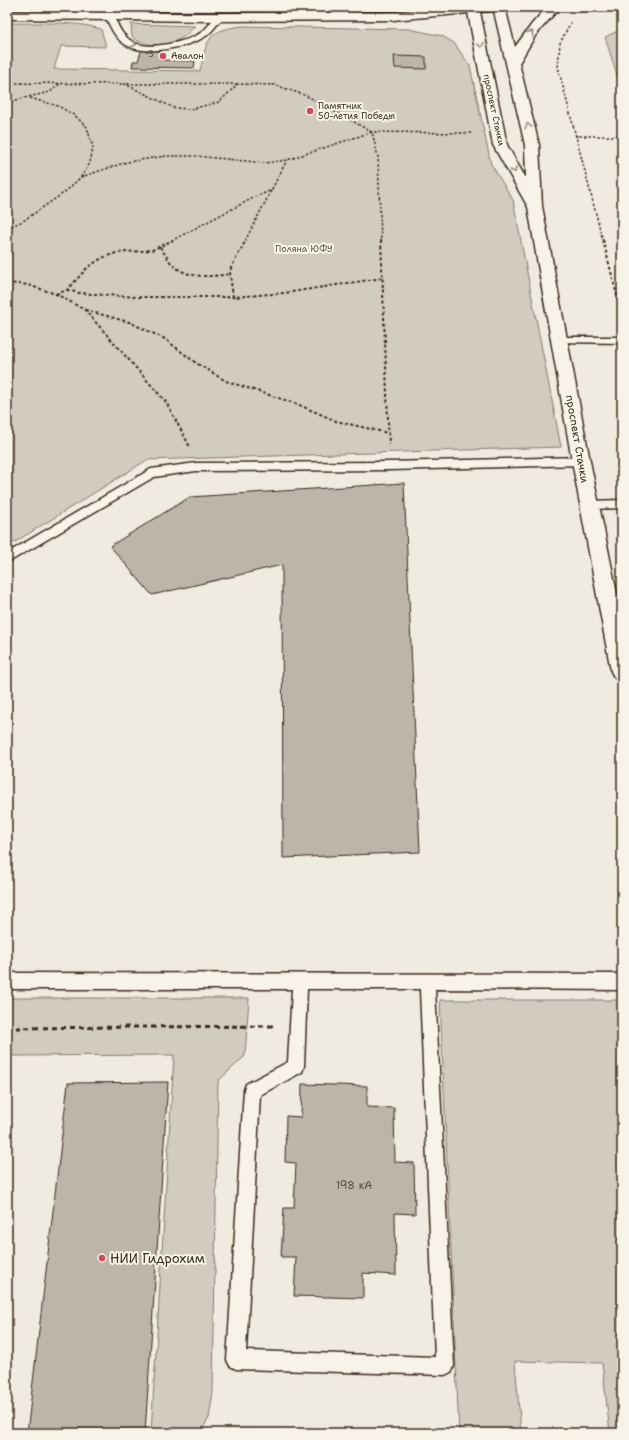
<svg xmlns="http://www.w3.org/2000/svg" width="629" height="1440" font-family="'Shantell Sans',sans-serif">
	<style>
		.built { fill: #e0dbd0 }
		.green { fill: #d1cbc0; stroke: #867a6f }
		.building { fill: #bdb5aa; stroke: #3b2a1e }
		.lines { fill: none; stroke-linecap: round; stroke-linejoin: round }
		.service-casing { stroke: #3b2a1e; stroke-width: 3 }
		.secondary-casing { stroke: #3b2a1e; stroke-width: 3 }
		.primary-casing { stroke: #3b2a1e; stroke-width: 3 }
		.path-far2 { stroke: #3b2a1e; stroke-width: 1.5; stroke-dasharray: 2.5 2; stroke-linecap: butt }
		.path-far1 { stroke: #3b2a1e; stroke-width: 2; stroke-dasharray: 3 2.5; stroke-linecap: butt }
		.path { stroke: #3b2a1e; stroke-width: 3; stroke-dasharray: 5 4; stroke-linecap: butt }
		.service { fill: #f7f3e8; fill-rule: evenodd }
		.secondary { fill: #f7f3e8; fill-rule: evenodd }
		.primary { fill: #f7f3e8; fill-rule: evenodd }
		.oneway { stroke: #998e83 }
		.poi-dot { fill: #d1495b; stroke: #f7f3e8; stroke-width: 1.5 }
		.labels { text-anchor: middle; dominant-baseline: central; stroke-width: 4; stroke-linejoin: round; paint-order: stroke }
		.number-label { font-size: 9px; fill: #5c4d41 }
		.far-poi-label { font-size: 9px; fill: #3b2a1e; stroke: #f7f3e8; text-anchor: start }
		.far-street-label { font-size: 9px; fill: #3b2a1e; stroke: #f7f3e8 }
		.far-park-label { font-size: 9px; fill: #605246; stroke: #f7f3e8 }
		.street-label { font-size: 11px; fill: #3b2a1e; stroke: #f7f3e8 }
		.near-number-label { font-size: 11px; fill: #5c4d41 }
		.near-poi-label { font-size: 13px; fill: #3b2a1e; stroke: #f7f3e8; text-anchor: start }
	</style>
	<rect width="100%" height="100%" fill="#efebe0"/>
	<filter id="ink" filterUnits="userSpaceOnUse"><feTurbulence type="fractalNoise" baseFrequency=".025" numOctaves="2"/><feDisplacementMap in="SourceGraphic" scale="8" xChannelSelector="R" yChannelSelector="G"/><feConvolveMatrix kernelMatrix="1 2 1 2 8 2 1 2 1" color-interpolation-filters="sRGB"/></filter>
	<g filter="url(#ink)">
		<path class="built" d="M227,1426L405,1429V1433H223Z"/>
		<g class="green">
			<path d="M7,23C37,24 73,20 101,29L106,47L61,46L54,69L200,71C207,39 207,30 243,26L409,29L442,36L454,43L470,66L491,164L513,200L561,447L147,460L7,547Z"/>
			<path d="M131,24L195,26C190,31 185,37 178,40C165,46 142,48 132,36Z"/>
			<path d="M622,29V92L605,37Z"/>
			<path d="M7,998H249L245,1056L218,1081L213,1392L209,1418L200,1433H151L174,1055L7,1056Z"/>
			<path d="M440,1000H622V1433H610L602,1363L515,1361L521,1433H459Z"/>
		</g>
		<g class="building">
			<path d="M142,48H163L161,60L195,61L194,68L132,67L133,61H138Z"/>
			<path d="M394,56L426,57V69L395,68Z"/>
			<path d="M404,483L420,852L283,858L282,565L152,595L110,546L190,497Z"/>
			<path d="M168,1082L145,1433H27L68,1083Z"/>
			<path d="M302,1084L367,1086V1107L394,1108L395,1162L414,1163L415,1214L395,1213L396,1275L363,1273V1298L294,1296L296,1257H281L284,1208H294L296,1163L285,1162L286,1116L301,1117Z"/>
		</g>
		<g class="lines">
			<g class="service-casing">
				<g id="service">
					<path d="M107,15H113C119,27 121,35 133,42C147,51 189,42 202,32C207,28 212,21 216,15H222L223,17C218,23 212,32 206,36C189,47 147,56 128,46C116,40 111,29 106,17Z"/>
					<path d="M560,337H622V343L557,342L555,340Z"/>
					<path d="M581,457L585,458L586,461L585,464L581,465L390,470L196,471L154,477L7,563V553L151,469L196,463L390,462Z"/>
					<path d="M622,500V508L590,509L586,508L584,505L586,502L590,501Z"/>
					<path d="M7,973L622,974V990L435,989L454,1366L451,1372L445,1375L236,1369L230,1366L227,1360L244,1090L246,1084L288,1062L292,989H7ZM307,989H420L435,1357L246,1351L260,1095L302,1072L304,1066Z"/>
				</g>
			</g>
			<g class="secondary-casing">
				<path id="secondary" d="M451,7H497L495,10L491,11L393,20L219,21L7,19V11L219,13L393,12Z"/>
			</g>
			<g class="primary-casing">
				<path id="primary" d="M467,7H479L507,145L526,179L525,145L493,7H505L515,47L532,24L547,7H560L535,36L519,63L539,145L542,206L590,461L622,618V680L614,677L611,671L572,461L528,207L493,145Z"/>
			</g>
			<g class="path-far2">
				<path d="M577,12L622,10"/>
				<path d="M571,22L560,43L558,67L603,241"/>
				<path d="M7,83L125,84L174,108L191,109L219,102L238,84L275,85L307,96L372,132L378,157L381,241"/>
				<path d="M127,84H238"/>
				<path d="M30,98L58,106L74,115L87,127L93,148L90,163L81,177"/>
				<path d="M7,102L50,92L61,83"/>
				<path d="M575,136H622"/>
				<path d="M7,228L23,221L65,192L81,177L127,162L166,156H196L265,163L287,160L372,132L472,133"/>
				<path d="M171,241L255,197L272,190"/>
				<path d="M245,241L287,160"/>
			</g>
			<g class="path-far1">
				<path d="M381,240L389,445"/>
				<path d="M603,240L622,315"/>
				<path d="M160,247C164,252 167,258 171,263C185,279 211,277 230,274"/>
				<path d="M7,283L28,285L56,294L85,310L166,402L190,447"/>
				<path d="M67,290L79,293L136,297H233L285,293L382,278"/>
				<path d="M56,294L67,290L88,267L102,258L116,253L152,250L173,240"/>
				<path d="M233,297L230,274L231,268L246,240"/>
				<path d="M85,310L129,322L165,339L196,363L226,381L297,404L336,421L388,433"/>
			</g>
			<path class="path" d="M7,1028L274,1026"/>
			<use href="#service" class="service"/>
			<use href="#secondary" class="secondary"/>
			<use href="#primary" class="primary"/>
		</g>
		<defs><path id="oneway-chevron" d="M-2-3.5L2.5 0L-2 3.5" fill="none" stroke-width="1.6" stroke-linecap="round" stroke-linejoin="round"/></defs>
		<g class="oneway">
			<use href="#oneway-chevron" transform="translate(531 33) rotate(-53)"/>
			<use href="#oneway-chevron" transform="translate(134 44) rotate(18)"/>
			<use href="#oneway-chevron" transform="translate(481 45) rotate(79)"/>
			<use href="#oneway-chevron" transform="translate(528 126) rotate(-104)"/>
			<use href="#oneway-chevron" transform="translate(514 170) rotate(61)"/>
		</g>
	</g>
	<g class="poi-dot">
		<circle cx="163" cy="56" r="4"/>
		<circle cx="310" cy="111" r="4"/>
		<circle cx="102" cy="1258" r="4"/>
	</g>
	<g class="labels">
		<g class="number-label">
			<text x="151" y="54">3</text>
		</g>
		<g class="far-poi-label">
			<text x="171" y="56">Авалон</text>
			<text x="318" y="106">Памятник<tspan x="318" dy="10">50-летия Победы</tspan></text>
		</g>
		<g class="far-street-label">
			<text transform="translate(494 110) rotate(78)">проспект Стачки</text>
		</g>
		<g class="far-park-label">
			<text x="304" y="249">Поляна ЮФУ</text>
		</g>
		<g class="street-label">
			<text transform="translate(577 439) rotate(80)">проспект Стачки</text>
		</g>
		<g class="near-number-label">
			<text x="354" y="1185">198 кА</text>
		</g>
		<g class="near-poi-label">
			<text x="110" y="1258">НИИ Гидрохим</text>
		</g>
	</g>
	<rect width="629" height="1440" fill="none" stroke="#f7f3e8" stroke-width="24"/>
	<rect x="12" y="12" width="605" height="1416" fill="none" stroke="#3b2a1e" stroke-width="1.5" filter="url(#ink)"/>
</svg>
